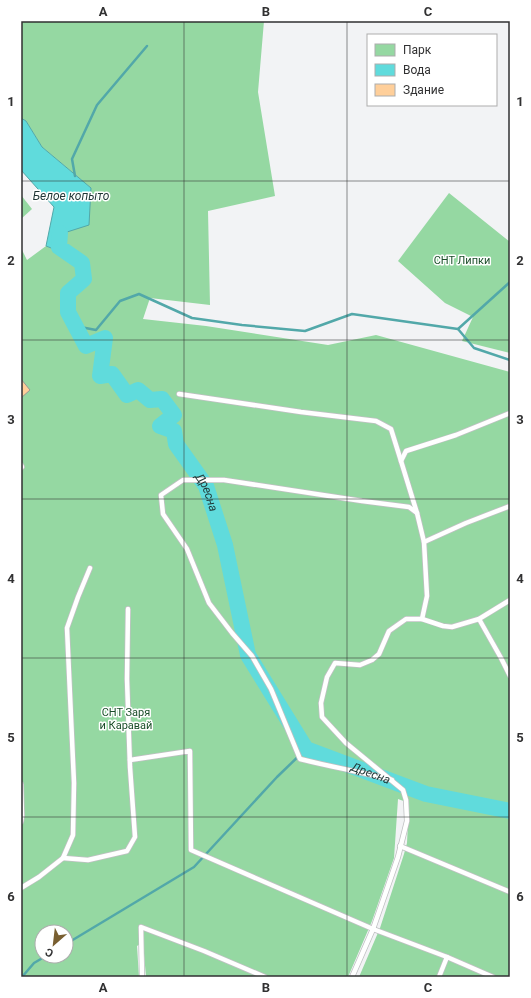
<svg xmlns="http://www.w3.org/2000/svg" width="531" height="998" font-family="Roboto,sans-serif">
	<style>
		.green { fill: #95d8a2; fill-rule: evenodd }
		.water { fill: #60dbdc; stroke: #52a8a9 }
		.lines { fill: none; stroke-linecap: round; stroke-linejoin: round }
		.stream { stroke: #52a8a9; stroke-width: 2.5 }
		.river { stroke: #60dbdc; stroke-width: 16 }
		.building { fill: #ffcf9a; stroke: #9a9896 }
		.lane-casing { stroke: #bfc0c2; stroke-width: 6 }
		.lane { stroke: #fff; stroke-width: 4.5 }
		.grid { fill: none; stroke: #313132; stroke-width: 1; stroke-opacity: 0.55 }
		.labels { text-anchor: middle; dominant-baseline: central; stroke-width: 3; stroke-linejoin: round; paint-order: stroke }
		.park-label { font-size: 11px; fill: #194d28; stroke: #fff }
		.water-label { font-size: 12px; font-style: italic; fill: #1f3535; stroke: #fff }
		.neatline { fill: none; stroke: #313132; stroke-width: 1.5 }
		.grid-label { font-size: 13px; text-anchor: middle; font-weight: bold; fill: #313132 }
	</style>
	<rect width="100%" height="100%" fill="#f2f3f5"/>
	<g class="green">
		<path d="M21,21H264L258,92L275,196L208,211L210,305L150,298L143,319L206,326L328,345L376,335L510,372V977H359L380,928L404,854L407,843L409,803L398,799L394,858L372,921L348,977H146L143,942L137,946L139,977H21V248L27,260L46,246L64,253L67,232L91,188L42,147L26,121L21,118ZM42,932H66V956H42Z"/>
		<path d="M449,193L510,242V353L462,341L473,317L445,303L398,261Z"/>
		<path d="M21,195L32,209L21,219Z"/>
	</g>
	<path class="water" d="M21,118L26,121L42,147L91,188L89,225L67,232L64,253L46,246L54,207L21,170Z"/>
	<g class="lines">
		<g class="stream">
			<path d="M75,176L72,159L97,105L147,46"/>
			<path d="M75,326L96,330L120,301L139,294L192,318L242,325L305,331L352,314L458,329L510,282"/>
			<path d="M458,329L474,348L510,360"/>
			<path d="M66,944L194,867L277,777L306,749"/>
			<path d="M22,977L34,963L46,956"/>
		</g>
		<path class="river" id="s1" d="M60,233L59,247L82,263L84,279L68,293V312L86,346L105,338L100,376L112,374L127,395L138,390L150,400L162,399L174,415L160,426L174,431L176,444L206,486L225,545L248,655L306,749L426,794L510,811"/>
	</g>
	<path class="building" d="M21,379L30,390L21,398Z"/>
	<g class="lines">
		<g class="lane-casing">
			<g id="lane">
				<path d="M179,394L301,412L376,421L391,429L401,461"/>
				<path d="M21,465L22,467L21,468"/>
				<path d="M424,542L466,523L510,506"/>
				<path d="M422,619L427,596L424,542L417,513L401,461L406,451L456,435L510,413"/>
				<path d="M479,619L501,658L510,676"/>
				<path d="M130,760L190,751L191,850L373,929L447,957L439,977"/>
				<path d="M392,780C362,772 331,767 300,759L271,689L252,656L232,633L209,603L187,549L163,514L161,495L183,480H224L362,501L409,507L417,513"/>
				<path d="M21,784L22,816L21,822"/>
				<path d="M400,846L510,892"/>
				<path d="M63,858L88,860L127,851L135,837L130,767L127,679L128,609"/>
				<path d="M21,888L39,877L63,858L73,835L74,783L67,628L78,597L90,568"/>
				<path d="M447,957L493,977"/>
				<path d="M142,977L141,927L204,951L265,977"/>
				<path d="M352,977L373,929L398,857L407,821L406,800L403,790L346,743L322,717L321,703L327,677L335,663L360,665L372,660L379,654L389,631L406,619H422L443,626L452,627L479,619L510,600"/>
			</g>
		</g>
		<use href="#lane" class="lane"/>
	</g>
	<path class="grid" d="M184,21V977M347,21V977M21,181H510M21,340H510M21,499H510M21,658H510M21,817H510"/>
	<g class="labels">
		<g class="park-label">
			<text x="462" y="260">СНТ Липки</text>
			<text x="126" y="712">СНТ Заря<tspan x="126" dy="13">и Каравай</tspan></text>
		</g>
		<g class="water-label">
			<text x="71" y="196">Белое копыто</text>
			<text stroke="none"><textPath href="#s1" startOffset="397">Дресна</textPath></text>
			<text stroke="none"><textPath href="#s1" startOffset="745">Дресна</textPath></text>
		</g>
	</g>
	<rect width="531" height="998" fill="none" stroke="#ffffff" stroke-width="44"/>
	<rect x="367" y="34" width="130" height="72" fill="#ffffff" stroke="#adadad"/>
	<rect x="375" y="44" width="20" height="12" fill="#95d8a2" stroke="#adadad"/>
	<text x="403" y="54" font-size="12" fill="#313132">Парк</text>
	<rect x="375" y="64" width="20" height="12" fill="#60dbdc" stroke="#adadad"/>
	<text x="403" y="74" font-size="12" fill="#313132">Вода</text>
	<rect x="375" y="84" width="20" height="12" fill="#ffcf9a" stroke="#adadad"/>
	<text x="403" y="94" font-size="12" fill="#313132">Здание</text>
	<g transform="translate(54 944) rotate(208)"><circle r="19" fill="#ffffff" stroke="#adadad"/>
	<path d="M0-3L7 15L0 10L-7 15Z" fill="#795f31"/>
	<text y="-6" font-size="11" font-weight="bold" text-anchor="middle" fill="#313132">С</text>
	</g>
	<rect x="22" y="22" width="487" height="954" class="neatline"/>
	<g class="grid-label">
		<text x="103" y="16">A</text>
		<text x="266" y="16">B</text>
		<text x="428" y="16">C</text>
		<text x="11" y="106">1</text>
		<text x="520" y="106">1</text>
		<text x="11" y="265">2</text>
		<text x="520" y="265">2</text>
		<text x="11" y="424">3</text>
		<text x="520" y="424">3</text>
		<text x="11" y="583">4</text>
		<text x="520" y="583">4</text>
		<text x="11" y="742">5</text>
		<text x="520" y="742">5</text>
		<text x="11" y="901">6</text>
		<text x="520" y="901">6</text>
		<text x="103" y="992">A</text>
		<text x="266" y="992">B</text>
		<text x="428" y="992">C</text>
	</g>
</svg>
